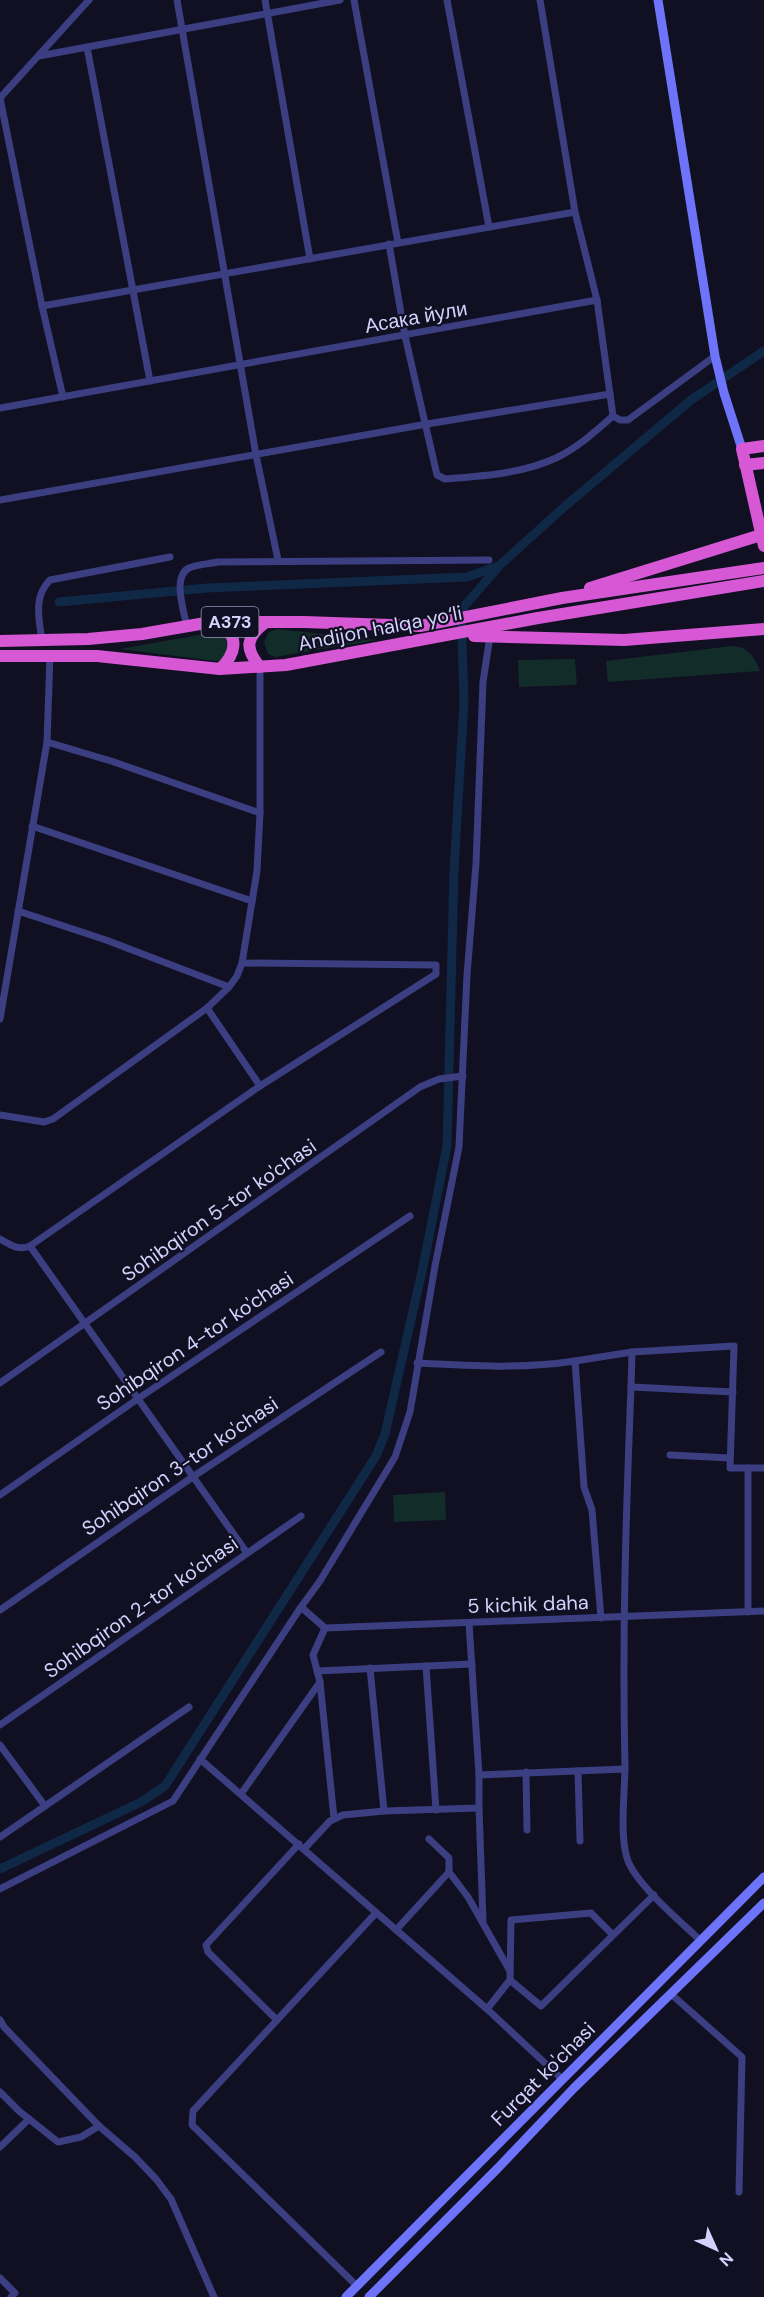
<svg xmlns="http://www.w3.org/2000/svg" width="764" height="2297" font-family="'DM Sans',sans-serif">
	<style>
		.green { fill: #122c29 }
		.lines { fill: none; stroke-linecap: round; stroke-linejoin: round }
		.canal { stroke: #0f2846; stroke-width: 9 }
		.minor { stroke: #3b3e80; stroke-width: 7 }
		.secondary { stroke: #6d74fa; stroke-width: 9 }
		.trunk { stroke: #d658d4; stroke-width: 12 }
		.labels { text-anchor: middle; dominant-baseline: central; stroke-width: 4.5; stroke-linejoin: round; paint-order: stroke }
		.shield { fill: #110f22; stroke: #9998bb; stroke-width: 1.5 }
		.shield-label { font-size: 18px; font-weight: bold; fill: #d3d2fd }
		.street-label { font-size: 20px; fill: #d3d2fd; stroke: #110f22 }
	</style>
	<rect width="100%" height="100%" fill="#110f22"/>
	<g class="green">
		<path d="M277,629L377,640L275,657L268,654L264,642L269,632Z"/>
		<path d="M216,632L226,638L229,650L221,660L217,661L120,649Z"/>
		<path d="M732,646C749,647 754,656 760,671L608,682L606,661Z"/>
		<path d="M575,659L577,685L519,687L518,660Z"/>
		<path d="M445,1492L446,1520L394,1522L393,1495Z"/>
	</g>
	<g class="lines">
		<g class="canal">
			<path d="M59,602L207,588L467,577L498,566"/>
			<path d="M0,1869L141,1802L165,1786L376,1456L385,1434L423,1267L447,1146L454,870L464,702L461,610L500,565L563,508L691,400L764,351"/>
		</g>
		<g class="minor">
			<path d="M89,0L0,98L42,306L575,212"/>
			<path d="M177,0L256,455L278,560"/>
			<path d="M265,0L310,259"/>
			<path d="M354,0L398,243"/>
			<path d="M447,0L489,227"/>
			<path d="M540,0L575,212L597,300"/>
			<path d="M87,47L150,381"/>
			<path d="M39,56L340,0"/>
			<path d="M389,244L405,336L437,475L445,479C482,476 521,474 556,458C577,448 596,431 613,416"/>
			<path d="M42,306L63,397"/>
			<path d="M0,408L597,300L613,416L620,420H628L715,356"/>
			<path d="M0,500L427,424L610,394"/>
			<path d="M187,627C184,612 172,576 189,568C198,564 209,564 218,562L489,560"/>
			<path d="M42,641C39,619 33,597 50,580L170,557"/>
			<path d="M47,742L111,761L260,813"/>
			<path d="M32,826L252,901"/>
			<path d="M18,911L106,940L229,987"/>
			<path d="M207,1008L260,1086"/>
			<path d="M0,1019L47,742L50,656"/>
			<path d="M0,1115L44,1122L53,1119L207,1008L229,987L237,976L242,963L257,871L260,813V667"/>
			<path d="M0,1239C10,1245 19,1251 30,1246L260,1086L436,974V965L242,963"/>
			<path d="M30,1246L247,1553"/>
			<path d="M632,1352L631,1387L733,1392"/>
			<path d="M417,1363C471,1366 523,1369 575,1361"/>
			<path d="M0,1383L420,1087L439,1079L463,1076"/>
			<path d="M631,1387C626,1513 622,1639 625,1765C625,1792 619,1837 628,1861C638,1886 680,1921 701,1941"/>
			<path d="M670,1455L730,1458"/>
			<path d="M748,1468V1612"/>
			<path d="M0,1495L139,1398L410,1216"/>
			<path d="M301,1607L325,1628L764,1611"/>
			<path d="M0,1610L194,1476L381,1352"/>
			<path d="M601,1618L592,1510L584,1487L575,1361L632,1352L734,1346L730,1468H764"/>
			<path d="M469,1623L479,1775"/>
			<path d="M426,1666L436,1810"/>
			<path d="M370,1668L384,1811"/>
			<path d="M317,1671L472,1664"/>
			<path d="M320,1682L334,1818"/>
			<path d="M0,1725L301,1516"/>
			<path d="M0,1745L45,1806"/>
			<path d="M200,1759L487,2009L562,2079"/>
			<path d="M578,1771L580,1841"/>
			<path d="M526,1772L527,1830"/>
			<path d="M241,1794L320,1682L313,1655L325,1628"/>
			<path d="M479,1808L483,1920"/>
			<path d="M0,1837L189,1707"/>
			<path d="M429,1839L449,1858V1872L468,1897L510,1971"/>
			<path d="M304,1849L330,1821L343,1815L384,1811L479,1808V1775L625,1769"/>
			<path d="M0,1889L173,1801L301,1607L320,1581L395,1457L410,1412L435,1266L459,1147L467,975L476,864L483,682L490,636"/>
			<path d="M396,1930L449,1872"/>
			<path d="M510,1980L541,2006L654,1895"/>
			<path d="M671,1994L742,2057L739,2192"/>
			<path d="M487,2009L510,1980L511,1920L591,1913L612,1934"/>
			<path d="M0,2020L4,2027L99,2126L135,2157L156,2179L171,2199L214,2297"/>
			<path d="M277,2020L208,1952L206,1945L299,1844"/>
			<path d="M0,2092L19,2111L58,2142L81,2137L99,2126"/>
			<path d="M0,2147L29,2119"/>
			<path d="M0,2278L15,2293L11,2297"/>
			<path d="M357,2286L192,2125L193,2111L376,1913"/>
		</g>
		<g class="secondary">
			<path d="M658,0L715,356L724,393L742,449"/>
			<path d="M346,2297L764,1877"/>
			<path d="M369,2297L498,2168L574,2088L764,1903"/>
		</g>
		<g class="trunk">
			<path d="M764,446L742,449L764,546"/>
			<path d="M745,465L764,463"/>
			<path d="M590,588L761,535"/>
			<path d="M474,636L624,640L764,629"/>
			<path d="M0,641L88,639L142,634L211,622H304L420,626L562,598L764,568"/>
			<path d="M0,656H97L220,669L286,665L538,618L764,581"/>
			<path d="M260,667C244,648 246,637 266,622"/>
			<path d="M220,669C236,654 239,638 222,623"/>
		</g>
	</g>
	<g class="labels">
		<rect class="shield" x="201.5" y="607" width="57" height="30" rx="4.5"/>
		<g class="shield-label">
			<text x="230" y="622">A373</text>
		</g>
		<g class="street-label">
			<text transform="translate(416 317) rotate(-10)">Асака йули</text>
			<text transform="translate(380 628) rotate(-11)">Andijon halqa yo‘li</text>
			<text transform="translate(219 1210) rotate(-35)">Sohibqiron 5-tor ko'chasi</text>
			<text transform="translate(195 1341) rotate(-34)">Sohibqiron 4-tor ko'chasi</text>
			<text transform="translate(180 1466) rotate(-34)">Sohibqiron 3-tor ko'chasi</text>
			<text transform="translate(528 1604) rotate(-2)">5 kichik daha</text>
			<text transform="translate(141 1607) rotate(-35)">Sohibqiron 2-tor ko'chasi</text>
			<text transform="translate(543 2074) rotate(-45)">Furqat ko'chasi</text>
		</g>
	</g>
	<g transform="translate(716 2249) rotate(135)" stroke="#110f22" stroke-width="4.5" paint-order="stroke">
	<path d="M0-4.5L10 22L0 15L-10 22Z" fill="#d3d2fd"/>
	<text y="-9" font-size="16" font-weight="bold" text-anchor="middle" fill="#d3d2fd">N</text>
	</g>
</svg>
